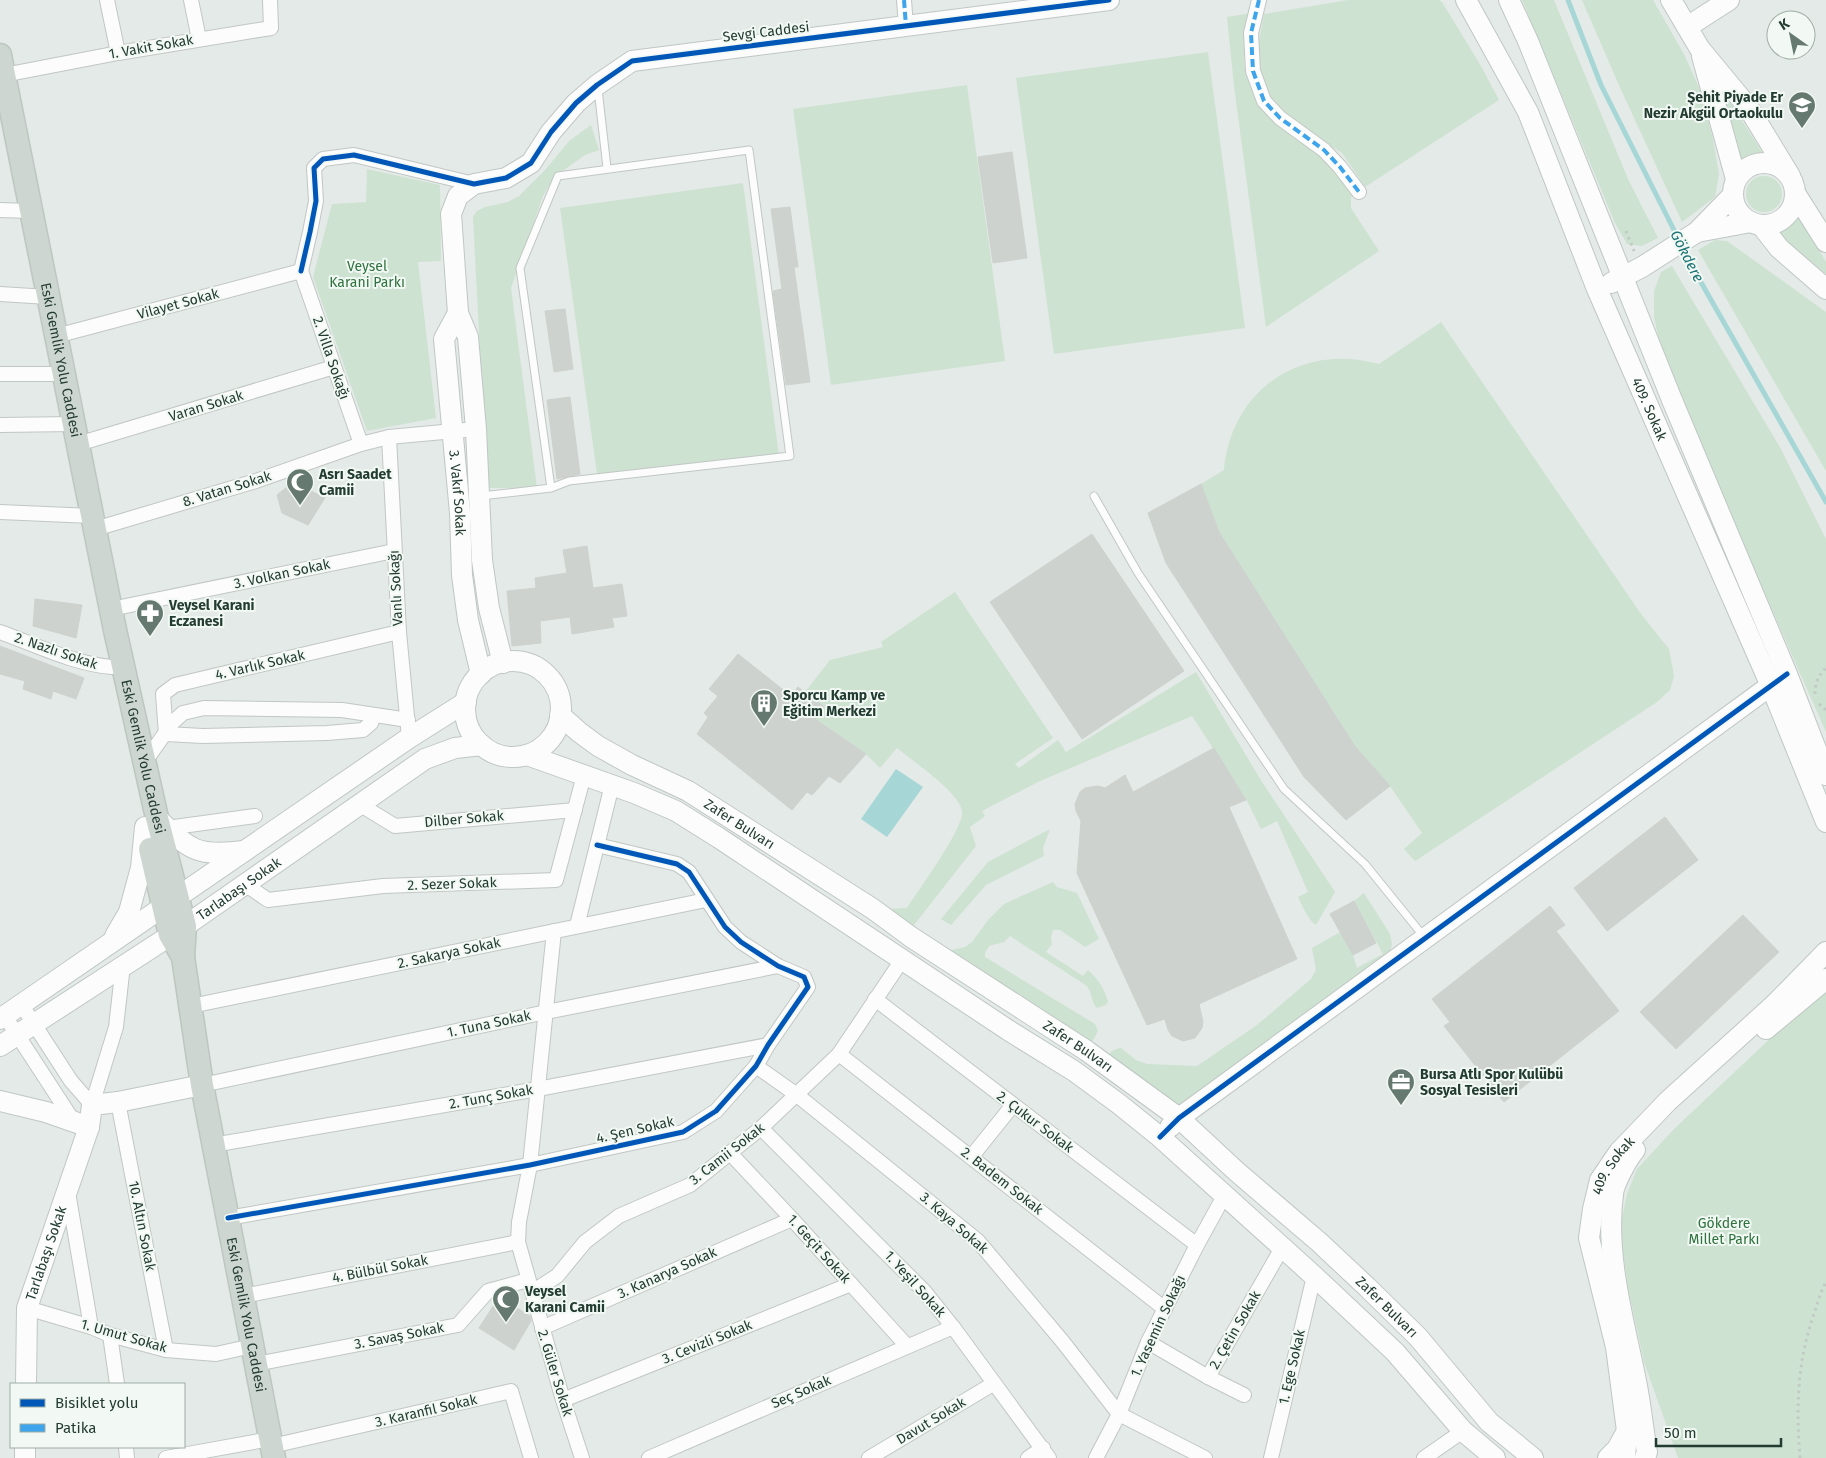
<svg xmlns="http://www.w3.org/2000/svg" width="1826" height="1458" font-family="'Fira Sans',sans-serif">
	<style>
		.green { fill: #cde2d1 }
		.water { fill: #a6d7d6 }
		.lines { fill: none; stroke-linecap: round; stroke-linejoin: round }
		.stream { stroke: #a6d7d6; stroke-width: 5 }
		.building { fill: #cdd2cf; stroke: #cdd2cf }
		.lane-casing { stroke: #c1c7c4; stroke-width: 9 }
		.street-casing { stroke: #c1c7c4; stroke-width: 16 }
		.secondary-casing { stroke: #bfc7c4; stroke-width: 22 }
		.primary-casing { stroke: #bdc6c1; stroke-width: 25 }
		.path { stroke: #c1cac5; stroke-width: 3; stroke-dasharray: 2.5 4; stroke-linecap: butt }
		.lane { stroke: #fbfcfb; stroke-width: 7 }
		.street { stroke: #fbfcfb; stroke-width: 14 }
		.secondary { stroke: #fbfcfb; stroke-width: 20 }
		.primary { stroke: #ced6d2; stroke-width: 22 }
		.quiet { stroke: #3ea4eb; stroke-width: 4; stroke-dasharray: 8 4; stroke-linecap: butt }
		.cycleway-casing { stroke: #f2f8f4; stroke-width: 8 }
		.cycleway { stroke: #0057b8; stroke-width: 5 }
		.labels { text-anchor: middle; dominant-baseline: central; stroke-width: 4; stroke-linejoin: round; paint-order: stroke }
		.street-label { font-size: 14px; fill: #223c31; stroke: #f2f8f4 }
		.poi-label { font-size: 14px; font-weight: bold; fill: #223c31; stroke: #f2f8f4; text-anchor: start }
		.park-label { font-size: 14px; fill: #2e723d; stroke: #f2f8f4 }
		.water-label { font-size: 15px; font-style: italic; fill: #1e7676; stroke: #f2f8f4 }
	</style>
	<rect width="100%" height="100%" fill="#e4eae7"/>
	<g class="green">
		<path d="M1348,0H1439L1442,2L1481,66L1499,100L1365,187L1342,153L1284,116L1271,103L1257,70V51L1264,14Z"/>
		<path d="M1522,0H1554L1628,179L1658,238L1642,246L1627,244L1615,223Z"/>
		<path d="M1582,0H1653L1685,56L1701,92L1713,139L1719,174L1715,197L1682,222L1618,83Z"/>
		<path d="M1252,13L1245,35L1244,65L1251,87L1259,105L1325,157L1355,195L1351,197V208L1379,251L1266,327L1234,86L1227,17Z"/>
		<path d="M1208,52L1245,328L1054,354L1016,78Z"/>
		<path d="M967,85L1005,361L831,385L793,109Z"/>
		<path d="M1723,91L1762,152L1750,154L1741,159Z"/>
		<path d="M591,125L599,150L585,155L554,177L543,196L511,288L537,488H487L473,217L477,211L485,207L508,202L519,196L546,169L569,141Z"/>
		<path d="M367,169L440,185L441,261L418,262L436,418L367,431L313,277L332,204L366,202Z"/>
		<circle cx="1764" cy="194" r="18"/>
		<path d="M743,183L779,456L598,481L560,208Z"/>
		<path d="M1796,213L1826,262V274L1773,233L1793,221Z"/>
		<path d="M1715,240L1727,241L1826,312V471L1698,250Z"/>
		<path d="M1672,266L1781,449L1826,539V732L1677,395L1659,340L1654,317V291L1661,272Z"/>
		<path d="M1441,322L1641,614L1669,649L1674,676L1670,690L1657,702L1415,861L1404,849L1422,833L1390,786L1354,745L1219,532L1201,484L1224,470C1231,390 1301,342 1379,364Z"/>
		<path d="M955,592L1053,738L1015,764L1019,768L1058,740L1066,752L1196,672L1262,782L1335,892L1316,925C1308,920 1303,907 1298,897L1308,892L1277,821L1261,829L1246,799L1192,716L1038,782L982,811L985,816L970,827L976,846L910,930L889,909L907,908C918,891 964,828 962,812C961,793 911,760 897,748L880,768L866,754L815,719L824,707L805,692L830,660L883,647L881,642Z"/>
		<path d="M1050,829L1043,848L1044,856L986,885L951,925L941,919L988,862Z"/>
		<path d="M1053,882L1057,887L1077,893L1099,939L1085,947L1060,930H1053L1051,937L1052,944L1046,952L1083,976L1088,970C1098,979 1104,988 1108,1001L1106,1005L1097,1008C1091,1002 1092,993 1087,986L1010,936L1004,942L989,946L985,953V957L1095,1024L1098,1031L1090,1046L948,951L965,947L972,942L988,920L1004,904Z"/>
		<path d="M1364,893L1390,934L1392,944L1389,955L1171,1110L1107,1058C1110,1051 1114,1049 1121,1048L1136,1060L1147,1064L1197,1066L1257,1025L1311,979L1316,970L1312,948L1340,932L1353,955L1357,968L1383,954L1354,901Z"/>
		<path d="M1826,989V1458H1678L1644,1362L1628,1288L1620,1228L1627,1194L1637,1169L1674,1129L1794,1016Z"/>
	</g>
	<path class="water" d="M896,769L923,787L887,837L861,819Z"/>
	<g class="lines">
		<g class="stream">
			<path d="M1568,0L1601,85L1678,238"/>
			<path d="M1682,246L1694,270L1826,502"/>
		</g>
	</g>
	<g class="building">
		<path d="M1012,152L1027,258L993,263L978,157Z"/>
		<path d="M790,207L798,267H794L810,382L786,385L773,291L782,289L771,209Z"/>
		<path d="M565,309L573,369L554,372L545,311Z"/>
		<path d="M570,397L580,474L557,479L547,400Z"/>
		<path d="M293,482L325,498L308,525L282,513L277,495Z"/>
		<path d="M1201,484L1219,532L1354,745L1390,786L1346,820L1304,777L1166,563L1148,513Z"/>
		<path d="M1092,534L1184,671L1082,739L990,602Z"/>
		<path d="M587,546L593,588L622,584L627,616L612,618L614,627L572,634L570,617L540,621L541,643L512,646L507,591L536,588L535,578L567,573L563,550Z"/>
		<path d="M35,599L82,605L76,638L33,626Z"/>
		<path d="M0,646L84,678L76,699L53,691L51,699L23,689L25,681L0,674Z"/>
		<path d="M738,654L791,696L798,687L824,707L815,719L866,754L840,783L829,776L812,795L807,792L792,810L697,734L708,717L704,713L718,696L709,689Z"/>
		<path d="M1214,748L1246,800L1229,807L1297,959L1199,1004L1203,1022L1202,1028L1195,1038L1183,1041L1172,1036L1168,1030L1165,1019L1147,1025L1105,934L1077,873L1081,821L1076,811L1075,804L1080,792L1085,788L1098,786L1105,788L1125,775L1133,792Z"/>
		<path d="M1665,817L1698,860L1607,931L1574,888Z"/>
		<path d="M1354,901L1376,943L1353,955L1330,914Z"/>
		<path d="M1550,906L1565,925L1556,931L1619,1011L1504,1102L1444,1026L1450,1022L1432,999Z"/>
		<path d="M1743,915L1779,952L1676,1049L1640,1012Z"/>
		<path d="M499,1297L530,1316L531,1321L514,1350L479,1328Z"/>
	</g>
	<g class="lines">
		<g class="lane-casing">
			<g id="lane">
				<path d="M598,89L607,168"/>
				<path d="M481,496L551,488L569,481L790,456L749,150L558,176L520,268L551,488"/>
				<path d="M1094,496L1138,573L1284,789L1365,864L1425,938"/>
			</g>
		</g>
		<g class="street-casing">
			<g id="street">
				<path d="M107,0L118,53"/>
				<path d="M191,0L199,39"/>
				<path d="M904,0L906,26"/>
				<path d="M1259,0L1251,33L1253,71L1264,101L1280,118L1324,150L1340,167L1359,192"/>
				<path d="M4,75L118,53L271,28L270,0"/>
				<path d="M0,210L31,211"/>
				<path d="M301,271L310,232L316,201L314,168L323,159L354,155L474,184"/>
				<path d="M301,271L361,444"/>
				<path d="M0,294L48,297"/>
				<path d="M56,336L301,271"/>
				<path d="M0,374H64"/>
				<path d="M0,425L74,424"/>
				<path d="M389,437L399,632L409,738"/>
				<path d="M78,444L334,367"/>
				<path d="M0,512L92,516"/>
				<path d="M95,529L256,481L361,444L389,437L476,429"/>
				<path d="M111,609L394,551"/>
				<path d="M0,632C36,645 74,664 112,667"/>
				<path d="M166,734L163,694L175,685L399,632"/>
				<path d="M166,734L203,736L327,733L363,730L371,723L374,715"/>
				<path d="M144,763L173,722L183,713L204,708L342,710L408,720"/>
				<path d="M359,804L395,826L575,810"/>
				<path d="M167,828L255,816"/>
				<path d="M246,885L268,900L383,886L556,880L584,775"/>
				<path d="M577,926L612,785"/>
				<path d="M554,931L530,1165L519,1222L518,1242L563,1400L582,1458"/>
				<path d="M875,999L1197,1245"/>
				<path d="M21,1004L71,1081L92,1105L116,1027L123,965"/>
				<path d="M191,1006L706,900"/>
				<path d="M5,1016L74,1122"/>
				<path d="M839,1054L1165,1309"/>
				<path d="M756,1066L797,1095L978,1241L1063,1342L1119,1414L1205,1458"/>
				<path d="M202,1085L546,1012L778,966"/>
				<path d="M118,1102L166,1350"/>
				<path d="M761,1128L925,1292L953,1327L1049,1458"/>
				<path d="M213,1145L538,1089L768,1045"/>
				<path d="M730,1153L792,1219L907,1346"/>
				<path d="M972,1156L1013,1105"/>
				<path d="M68,1192L91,1327"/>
				<path d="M228,1218L530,1165L683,1132L716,1111L756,1066L768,1045L808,987L804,977L778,966L741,942L725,927L689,872L677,864L597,845"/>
				<path d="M532,1292L557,1276L585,1242L619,1216L690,1185L761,1128L839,1054L902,960"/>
				<path d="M243,1296L518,1242"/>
				<path d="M27,1308L91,1327L110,1335L166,1350L216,1354L252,1346"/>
				<path d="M542,1328L792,1219"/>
				<path d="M110,1335L117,1384"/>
				<path d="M1148,1342L1208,1377L1282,1248"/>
				<path d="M256,1364L458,1325L488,1291L528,1280"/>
				<path d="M1208,1377L1244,1395"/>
				<path d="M563,1400L851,1284"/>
				<path d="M272,1446L511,1391L531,1458"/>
				<path d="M126,1447L127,1458"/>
				<path d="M166,1458L270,1439"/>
				<path d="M649,1458L953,1327"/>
				<path d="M869,1458L993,1384"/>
				<path d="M1028,1458L1043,1448"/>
				<path d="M1096,1458L1119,1414L1148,1342L1197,1245L1224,1196"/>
				<path d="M1271,1458L1314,1276"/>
				<path d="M1424,1458L1463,1431"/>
			</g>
		</g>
		<g class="secondary-casing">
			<g id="secondary">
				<path id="s1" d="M1466,0L1528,112L1597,289L1771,686L1826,822"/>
				<path d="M1509,0L1528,41L1672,400L1787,674L1826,775"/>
				<path d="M1671,0L1700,49L1748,107L1790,176"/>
				<path d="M1687,27L1729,0"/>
				<path d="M1702,56L1736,179"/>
				<circle cx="1764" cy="194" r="31"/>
				<path d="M1795,193L1826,242"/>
				<path d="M1761,225L1779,248L1826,289"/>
				<path d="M1697,232L1751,222"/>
				<path d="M1611,283L1642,267L1697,232L1732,196"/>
				<path id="s2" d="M458,313L444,339L460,513L462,575L468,620L481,674"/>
				<circle cx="513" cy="709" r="48"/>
				<path d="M503,663L489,608L482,560L476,429L468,337L458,313L451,214L458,196L474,184L506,178L531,163L551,132L576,103L597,85L632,61L1109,0"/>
				<path id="s3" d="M560,715L579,732L598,746L632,765L688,791L873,909L911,937L1087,1051L1179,1118L1236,1171L1319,1242L1367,1287L1418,1337L1489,1422L1533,1458"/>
				<path d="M527,755L634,793L676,811L719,838L1008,1030L1074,1071L1119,1104L1160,1137L1314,1276L1395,1352L1463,1431L1495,1458"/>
				<path d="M157,818C190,850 196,857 243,851"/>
				<path d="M115,936L129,912L141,868L145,827"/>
				<path d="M0,1019L409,738L466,702"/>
				<path d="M1766,1029L1826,979"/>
				<path id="s4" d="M0,1046L185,926L425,759L455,748L482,745"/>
				<path d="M0,1101L46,1112L89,1127L92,1105L118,1102L202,1085"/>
				<path d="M1170,1127L1179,1118L1781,678"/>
				<path d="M1635,1150C1628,1158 1614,1183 1613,1194C1605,1257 1624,1320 1636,1381C1641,1405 1643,1429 1647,1452L1645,1458"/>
				<path id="s5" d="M26,1384L27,1308L89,1127"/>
				<path d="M25,1458V1447"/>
				<path d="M1608,1458L1617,1449L1626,1433"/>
				<path id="s6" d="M1625,1458L1627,1431L1616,1347L1589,1238L1593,1209L1600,1180L1619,1152L1668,1101L1774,1005L1826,952"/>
			</g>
		</g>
		<g class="primary-casing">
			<g id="primary">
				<path id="s7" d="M0,55L115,630L157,818L185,926L183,957L202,1085L274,1458"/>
				<path d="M150,849L170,935L183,957"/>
			</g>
		</g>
		<g class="path">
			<path d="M1626,231L1634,251"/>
			<path d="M1815,694C1815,683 1818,676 1826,668"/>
			<path d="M1819,704L1826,710"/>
			<path d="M1800,1458C1796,1406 1797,1361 1815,1311C1818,1301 1821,1291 1826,1282"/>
		</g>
		<use href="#lane" class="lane"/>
		<use href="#street" class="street"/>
		<use href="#secondary" class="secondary"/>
		<use href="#primary" class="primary"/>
		<g class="quiet">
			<path d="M904,0L906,26"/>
			<path d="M1259,0L1251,33L1253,71L1264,101L1280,118L1324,150L1340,167L1359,192"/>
		</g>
		<g class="cycleway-casing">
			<g id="cycleway">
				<path d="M301,271L310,232L316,201L314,168L323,159L354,155L474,184L506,178L531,163L551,132L576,103L597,85L632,61L1109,0"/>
				<path d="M1160,1137L1179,1118L1787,674"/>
				<path d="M228,1218L530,1165L683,1132L716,1111L756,1066L768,1045L808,987L804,977L778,966L741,942L725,927L689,872L677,864L597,845"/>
			</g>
		</g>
		<use href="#cycleway" class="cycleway"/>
	</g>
	<defs>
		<g id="school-pin" transform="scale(1.4375)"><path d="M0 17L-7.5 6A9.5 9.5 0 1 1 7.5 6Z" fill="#667971" stroke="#f2f8f4"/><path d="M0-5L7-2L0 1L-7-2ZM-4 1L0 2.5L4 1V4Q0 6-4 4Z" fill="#fff"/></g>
		<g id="mosque-pin" transform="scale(1.4375)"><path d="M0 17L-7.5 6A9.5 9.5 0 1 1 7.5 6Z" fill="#667971" stroke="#f2f8f4"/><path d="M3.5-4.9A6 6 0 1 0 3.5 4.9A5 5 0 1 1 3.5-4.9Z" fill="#fff"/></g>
		<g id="pharmacy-pin" transform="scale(1.4375)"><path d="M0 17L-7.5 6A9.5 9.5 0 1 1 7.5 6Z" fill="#667971" stroke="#f2f8f4"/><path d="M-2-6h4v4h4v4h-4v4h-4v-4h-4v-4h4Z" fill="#fff"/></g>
		<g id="building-pin" transform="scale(1.4375)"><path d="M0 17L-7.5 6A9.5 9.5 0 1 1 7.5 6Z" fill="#667971" stroke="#f2f8f4"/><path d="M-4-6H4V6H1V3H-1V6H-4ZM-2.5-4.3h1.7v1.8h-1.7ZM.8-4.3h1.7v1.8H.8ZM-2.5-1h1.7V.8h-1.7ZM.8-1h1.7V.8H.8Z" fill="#fff"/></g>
		<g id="office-pin" transform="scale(1.4375)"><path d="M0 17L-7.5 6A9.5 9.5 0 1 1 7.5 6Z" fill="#667971" stroke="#f2f8f4"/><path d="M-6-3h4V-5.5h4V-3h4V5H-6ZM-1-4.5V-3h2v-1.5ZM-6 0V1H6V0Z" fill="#fff"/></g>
	</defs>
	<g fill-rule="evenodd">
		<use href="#school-pin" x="1802" y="105"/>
		<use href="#mosque-pin" x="300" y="482"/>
		<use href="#pharmacy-pin" x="150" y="613"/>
		<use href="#building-pin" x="764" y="703"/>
		<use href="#office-pin" x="1401" y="1082"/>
		<use href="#mosque-pin" x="506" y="1299"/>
	</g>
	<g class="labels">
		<g class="street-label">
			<text transform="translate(766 32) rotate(-7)">Sevgi Caddesi</text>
			<text transform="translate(151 47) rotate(-10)">1. Vakit Sokak</text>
			<text transform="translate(178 304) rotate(-15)">Vilayet Sokak</text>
			<text transform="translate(331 358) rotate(71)">2. Villa Sokağı</text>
			<text stroke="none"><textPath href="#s7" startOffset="311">Eski Gemlik Yolu Caddesi</textPath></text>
			<text transform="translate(206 406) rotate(-17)">Varan Sokak</text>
			<text stroke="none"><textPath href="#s1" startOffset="449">409. Sokak</textPath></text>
			<text transform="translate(227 489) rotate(-17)">8. Vatan Sokak</text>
			<text stroke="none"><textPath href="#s2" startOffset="184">3. Vakıf Sokak</textPath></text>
			<text transform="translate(282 574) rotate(-12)">3. Volkan Sokak</text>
			<text transform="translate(396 588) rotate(-93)">Vanlı Sokağı</text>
			<text transform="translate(56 651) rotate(19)">2. Nazlı Sokak</text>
			<text transform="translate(260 665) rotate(-13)">4. Varlık Sokak</text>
			<text stroke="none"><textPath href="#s7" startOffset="716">Eski Gemlik Yolu Caddesi</textPath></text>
			<text transform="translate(464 819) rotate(-5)">Dilber Sokak</text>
			<text stroke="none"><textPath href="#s3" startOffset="211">Zafer Bulvarı</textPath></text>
			<text transform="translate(452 884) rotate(-2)">2. Sezer Sokak</text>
			<text stroke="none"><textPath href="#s4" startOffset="286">Tarlabaşı Sokak</textPath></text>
			<text transform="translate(449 953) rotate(-12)">2. Sakarya Sokak</text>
			<text transform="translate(489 1024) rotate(-12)">1. Tuna Sokak</text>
			<text stroke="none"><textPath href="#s3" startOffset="616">Zafer Bulvarı</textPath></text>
			<text transform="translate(491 1097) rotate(-10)">2. Tunç Sokak</text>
			<text transform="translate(1035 1122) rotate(37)">2. Çukur Sokak</text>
			<text transform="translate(635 1130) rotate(-13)">4. Şen Sokak</text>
			<text transform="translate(727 1154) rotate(-38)">3. Camii Sokak</text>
			<text stroke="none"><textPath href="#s6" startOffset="302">409. Sokak</textPath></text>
			<text transform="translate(1002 1181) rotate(38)">2. Badem Sokak</text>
			<text transform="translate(954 1223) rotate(41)">3. Kaya Sokak</text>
			<text transform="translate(142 1226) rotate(79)">10. Altın Sokak</text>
			<text transform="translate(819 1249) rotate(48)">1. Geçit Sokak</text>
			<text stroke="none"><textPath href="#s5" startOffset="134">Tarlabaşı Sokak</textPath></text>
			<text transform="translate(380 1269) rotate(-11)">4. Bülbül Sokak</text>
			<text transform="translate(667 1273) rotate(-24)">3. Kanarya Sokak</text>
			<text transform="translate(915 1284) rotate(48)">1. Yeşil Sokak</text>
			<text stroke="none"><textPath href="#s3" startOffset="1021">Zafer Bulvarı</textPath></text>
			<text stroke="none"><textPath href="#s7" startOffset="1285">Eski Gemlik Yolu Caddesi</textPath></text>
			<text transform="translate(1158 1326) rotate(-65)">1. Yasemin Sokağı</text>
			<text transform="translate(1235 1330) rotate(-60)">2. Çetin Sokak</text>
			<text transform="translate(124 1336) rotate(16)">1. Umut Sokak</text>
			<text transform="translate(399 1336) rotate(-11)">3. Savaş Sokak</text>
			<text transform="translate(707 1342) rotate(-22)">3. Cevizli Sokak</text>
			<text transform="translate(1292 1367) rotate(-77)">1. Ege Sokak</text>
			<text transform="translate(555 1373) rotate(73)">2. Güler Sokak</text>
			<text transform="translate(801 1392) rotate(-23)">Seç Sokak</text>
			<text transform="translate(426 1411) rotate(-13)">3. Karanfil Sokak</text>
			<text transform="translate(931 1421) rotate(-31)">Davut Sokak</text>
		</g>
		<g class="poi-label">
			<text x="1783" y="97" text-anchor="end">Şehit Piyade Er<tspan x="1783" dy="16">Nezir Akgül Ortaokulu</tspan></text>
			<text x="319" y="474">Asrı Saadet<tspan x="319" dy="16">Camii</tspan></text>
			<text x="169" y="605">Veysel Karani<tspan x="169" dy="16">Eczanesi</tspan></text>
			<text x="783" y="695">Sporcu Kamp ve<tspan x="783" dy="16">Eğitim Merkezi</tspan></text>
			<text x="1420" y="1074">Bursa Atlı Spor Kulübü<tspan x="1420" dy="16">Sosyal Tesisleri</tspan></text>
			<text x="525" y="1291">Veysel<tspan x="525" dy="16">Karani Camii</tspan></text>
		</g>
		<g class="park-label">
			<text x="367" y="266">Veysel<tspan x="367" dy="16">Karani Parkı</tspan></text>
			<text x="1724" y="1223">Gökdere<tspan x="1724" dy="16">Millet Parkı</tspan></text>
		</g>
		<g class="water-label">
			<text transform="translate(1687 256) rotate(63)">Gökdere</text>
		</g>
	</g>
	<rect x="10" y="1383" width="175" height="65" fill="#f2f8f4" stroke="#9fada6"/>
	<rect x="20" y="1399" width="25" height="8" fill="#0057b8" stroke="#9fada6"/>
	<text x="55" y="1408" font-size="15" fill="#223c31">Bisiklet yolu</text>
	<rect x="20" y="1424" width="25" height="8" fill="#3ea4eb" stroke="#9fada6"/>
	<text x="55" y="1433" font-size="15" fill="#223c31">Patika</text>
	<g transform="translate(1791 35) rotate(327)"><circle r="24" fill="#f2f8f4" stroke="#9fada6"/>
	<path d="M0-4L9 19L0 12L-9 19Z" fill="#667971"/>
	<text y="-8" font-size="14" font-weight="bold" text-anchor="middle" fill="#223c31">K</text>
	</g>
	<path d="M1656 1438v8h125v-8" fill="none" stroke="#223c31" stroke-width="2.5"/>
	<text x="1664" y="1438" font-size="15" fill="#223c31" stroke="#f2f8f4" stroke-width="4" paint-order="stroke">50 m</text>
</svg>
